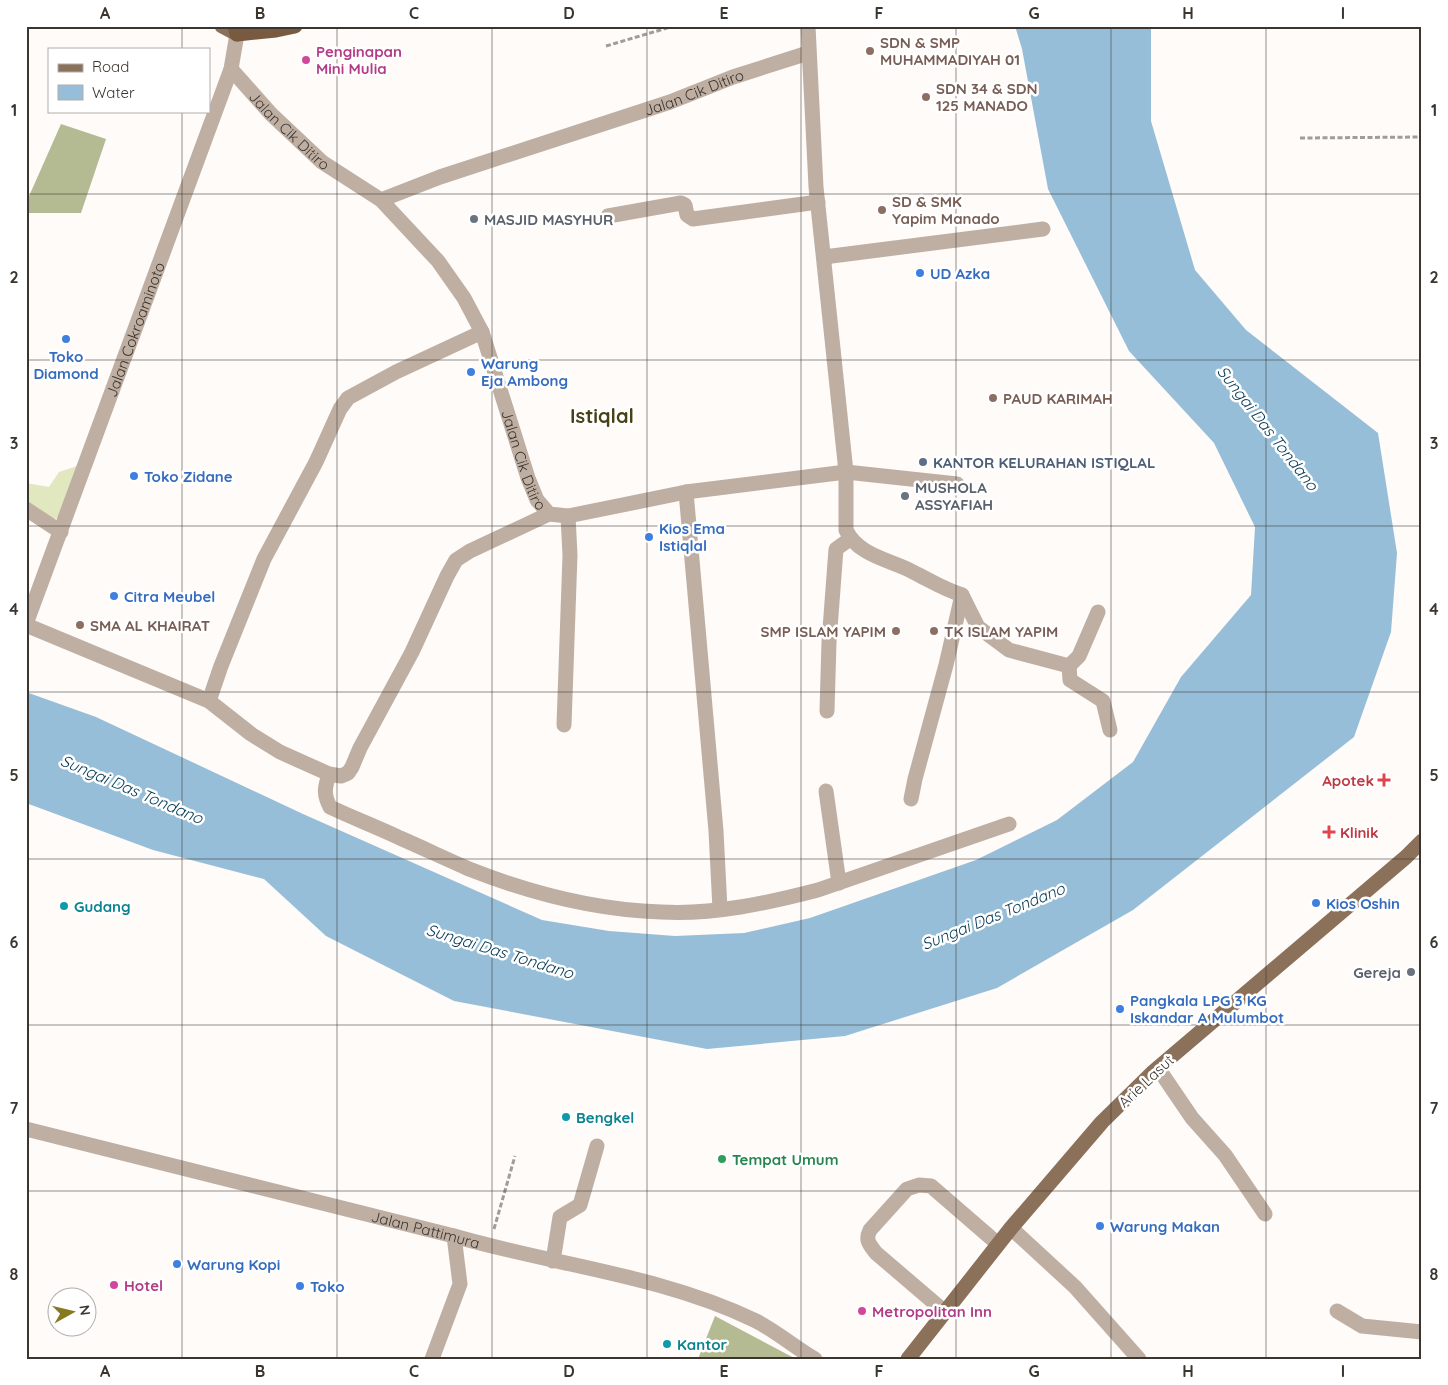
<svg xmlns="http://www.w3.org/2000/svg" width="1448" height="1385" font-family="Quicksand,sans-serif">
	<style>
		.green { fill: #e1e7be }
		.forest { fill: #b4ba92 }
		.water { fill: #97bed8 }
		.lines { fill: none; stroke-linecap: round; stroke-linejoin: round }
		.path { stroke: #a09c97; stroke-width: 3; stroke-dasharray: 5 2.5; stroke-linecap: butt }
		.minor { stroke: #bfafa3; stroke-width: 15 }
		.major { stroke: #8b705a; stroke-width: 15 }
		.highway { stroke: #785a40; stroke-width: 15 }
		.grid { fill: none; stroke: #3b352f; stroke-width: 1; stroke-opacity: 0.55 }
		.education-dot { fill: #8d6e63; stroke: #fff; stroke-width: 2 }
		.hotel-dot { fill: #d1479c; stroke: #fff; stroke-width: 2 }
		.worship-dot { fill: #6b7280; stroke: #fff; stroke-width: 2 }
		.shop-dot { fill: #3f7fe0; stroke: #fff; stroke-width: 2 }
		.service-dot { fill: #5c6f8a; stroke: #fff; stroke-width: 2 }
		.health-dot { fill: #e0444e; stroke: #fff; stroke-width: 2 }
		.culture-dot { fill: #0f9aa8; stroke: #fff; stroke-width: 2 }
		.leisure-dot { fill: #2e9e5b; stroke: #fff; stroke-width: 2 }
		.labels { text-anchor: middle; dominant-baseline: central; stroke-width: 5; stroke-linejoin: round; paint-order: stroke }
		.education-label { font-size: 15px; font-weight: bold; fill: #785e54; stroke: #fff; text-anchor: start }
		.hotel-label { font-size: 15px; font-weight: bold; fill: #b23c85; stroke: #fff; text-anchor: start }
		.street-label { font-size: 15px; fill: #3b352f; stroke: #fff }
		.worship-label { font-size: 15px; font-weight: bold; fill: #5b616d; stroke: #fff; text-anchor: start }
		.shop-label { font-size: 15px; font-weight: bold; fill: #366cbe; stroke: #fff; text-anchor: start }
		.service-label { font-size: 15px; font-weight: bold; fill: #4e5e75; stroke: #fff; text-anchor: start }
		.health-label { font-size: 15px; font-weight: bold; fill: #be3a42; stroke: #fff; text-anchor: end }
		.culture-label { font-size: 15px; font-weight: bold; fill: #0d838f; stroke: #fff; text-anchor: start }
		.leisure-label { font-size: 15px; font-weight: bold; fill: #27864d; stroke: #fff; text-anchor: start }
		.water-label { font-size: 16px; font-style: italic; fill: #053953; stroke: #fff }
		.district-label { font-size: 20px; font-weight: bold; fill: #484117; stroke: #fff }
		.neatline { fill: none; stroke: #3b352f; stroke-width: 2 }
		.grid-label { font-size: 16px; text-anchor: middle; font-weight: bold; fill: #3b352f }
	</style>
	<rect width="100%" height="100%" fill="#fefbf8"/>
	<path class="green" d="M80,465L61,517L50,520L26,506V483L49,487L59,472Z"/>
	<g class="forest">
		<path d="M61,124L106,139L81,213H26V203Z"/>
		<path d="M715,1316L796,1359H698Z"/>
	</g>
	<path class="water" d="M1015,26H1151V121L1195,270L1246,330L1378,433L1397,553L1391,632L1354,737L1133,910L997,988L845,1036L707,1049L454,1001L326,936L264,879L153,850L26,803V692L96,717L303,814L542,920L609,931L675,936L744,933L810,918L976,860L1057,820L1133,762L1181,677L1251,595L1255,527L1214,443L1129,351L1048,189L1022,49Z"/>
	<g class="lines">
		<g class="path">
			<path d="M606,46L674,26"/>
			<path d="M1300,138L1422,137"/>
			<path d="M494,1229L515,1156"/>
		</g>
		<g class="minor">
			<path d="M808,26L816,187L846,472V530C858,556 891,560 913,572C931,581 943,589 962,595L978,627L1009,650L1069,666L1079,656L1098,612"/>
			<path id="s1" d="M231,69L271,114L322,162L381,200L438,261L464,298L482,332L528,478L537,500L549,514L568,516L686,492L846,472L957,484"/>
			<path id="s2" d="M381,200L440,177L670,102L733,77L808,53"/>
			<path d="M608,216L681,203L685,205L687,215L693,219L818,202"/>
			<path d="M824,257L1043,229"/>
			<path d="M686,492L716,831L720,909"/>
			<path d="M26,509L61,532"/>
			<path id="s3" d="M26,624L231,69L237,34"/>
			<path d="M26,625L209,701L251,734L280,752L329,774L341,776L348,773L352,767L360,748L412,652L447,576L456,560L470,551L549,514"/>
			<path d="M1069,666L1070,680L1103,701L1110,730"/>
			<path d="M209,701L221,666L264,559L316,462L340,409L348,398L396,372L482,332"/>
			<path d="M827,711L829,642L836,549L850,539"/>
			<path d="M564,725L570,555L568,516"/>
			<path d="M329,774C325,787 323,794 330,807C353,818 377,827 400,838C423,848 446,859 469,869C530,893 595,910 661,912C713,915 768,903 818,890L1009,824"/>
			<path d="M826,791L839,883"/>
			<path d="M911,799L915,779L946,665L962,595"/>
			<path d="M1158,1068L1192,1118L1225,1155L1265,1214"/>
			<path id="s4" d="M26,1129L454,1236C554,1265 660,1275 754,1320C775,1330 794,1347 815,1359"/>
			<path d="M1011,1228L1075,1287L1139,1359"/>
			<path d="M553,1261L560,1217L580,1205L597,1146"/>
			<path d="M1337,1311L1362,1326L1422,1332"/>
			<path d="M945,1312L876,1253C869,1244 865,1240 870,1230L907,1189L919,1185L931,1186L998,1244"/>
			<path d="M432,1359L460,1284L454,1236"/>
		</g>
		<g class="major">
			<path d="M222,26L237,34"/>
			<path d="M908,1359L1011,1228L1102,1122L1152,1073L1406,857L1422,841"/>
		</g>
		<path class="highway" d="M235,26L237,34L276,30L295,26"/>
	</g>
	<path class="grid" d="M182,26V49M337,26V1359M492,26V1359M647,26V1359M801,26V1359M956,26V1359M1111,26V1359M1266,26V1359M182,111V1359M26,194H1422M26,360H1422M26,526H1422M26,692H1422M26,859H1422M26,1025H1422M26,1191H1422"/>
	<g class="education-dot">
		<circle cx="870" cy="51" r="5"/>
		<circle cx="926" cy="97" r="5"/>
		<circle cx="882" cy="210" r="5"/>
		<circle cx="993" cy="398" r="5"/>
		<circle cx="80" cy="625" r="5"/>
		<circle cx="896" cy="631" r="5"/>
		<circle cx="934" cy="631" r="5"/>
	</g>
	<g class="hotel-dot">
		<circle cx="306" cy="60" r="5"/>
		<circle cx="114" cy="1285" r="5"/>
		<circle cx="862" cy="1311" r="5"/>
	</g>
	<g class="worship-dot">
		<circle cx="474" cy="219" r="5"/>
		<circle cx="905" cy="496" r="5"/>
		<circle cx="1411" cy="972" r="5"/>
	</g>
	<g class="shop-dot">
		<circle cx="920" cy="273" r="5"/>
		<circle cx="66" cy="339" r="5"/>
		<circle cx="471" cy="372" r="5"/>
		<circle cx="134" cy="476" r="5"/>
		<circle cx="649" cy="537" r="5"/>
		<circle cx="114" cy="596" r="5"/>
		<circle cx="1316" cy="903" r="5"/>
		<circle cx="1120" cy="1009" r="5"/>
		<circle cx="1100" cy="1226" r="5"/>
		<circle cx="177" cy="1264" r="5"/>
		<circle cx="300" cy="1286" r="5"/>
	</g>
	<circle class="service-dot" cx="923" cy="462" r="5"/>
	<g class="health-dot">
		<path d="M1381.5 772.5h5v5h5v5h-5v5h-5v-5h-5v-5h5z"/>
		<path d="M1326.5 824.5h5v5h5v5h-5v5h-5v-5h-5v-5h5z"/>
	</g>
	<g class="culture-dot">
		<circle cx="64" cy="906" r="5"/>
		<circle cx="566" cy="1117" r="5"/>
		<circle cx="667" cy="1344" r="5"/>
	</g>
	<circle class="leisure-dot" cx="722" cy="1159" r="5"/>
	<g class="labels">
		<g class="education-label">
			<text x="880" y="42">SDN &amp; SMP<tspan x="880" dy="17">MUHAMMADIYAH 01</tspan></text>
			<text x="936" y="88">SDN 34 &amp; SDN<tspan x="936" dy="17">125 MANADO</tspan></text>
			<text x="892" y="201">SD &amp; SMK<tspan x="892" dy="17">Yapim Manado</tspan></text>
			<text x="1003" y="398">PAUD KARIMAH</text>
			<text x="90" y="625">SMA AL KHAIRAT</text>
			<text x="886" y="631" text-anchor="end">SMP ISLAM YAPIM</text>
			<text x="944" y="631">TK ISLAM YAPIM</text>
		</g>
		<g class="hotel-label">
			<text x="316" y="51">Penginapan<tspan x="316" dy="17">Mini Mulia</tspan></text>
			<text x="124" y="1285">Hotel</text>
			<text x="872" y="1311">Metropolitan Inn</text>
		</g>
		<g class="street-label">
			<text stroke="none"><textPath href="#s2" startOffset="331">Jalan Cik Ditiro</textPath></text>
			<text stroke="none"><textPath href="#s1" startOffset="85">Jalan Cik Ditiro</textPath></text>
			<text stroke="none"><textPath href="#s3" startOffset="314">Jalan Cokroaminoto</textPath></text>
			<text stroke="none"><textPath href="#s1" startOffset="502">Jalan Cik Ditiro</textPath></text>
			<text transform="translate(1146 1081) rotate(-43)">Arie Lasut</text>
			<text stroke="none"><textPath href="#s4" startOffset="412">Jalan Pattimura</textPath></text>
		</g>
		<g class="worship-label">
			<text x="484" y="219">MASJID MASYHUR</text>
			<text x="915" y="487">MUSHOLA<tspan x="915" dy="17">ASSYAFIAH</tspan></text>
			<text x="1401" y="972" text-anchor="end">Gereja</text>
		</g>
		<g class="shop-label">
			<text x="930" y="273">UD Azka</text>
			<text x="66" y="356" text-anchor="middle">Toko<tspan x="66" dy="17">Diamond</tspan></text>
			<text x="481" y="363">Warung<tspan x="481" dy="17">Eja Ambong</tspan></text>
			<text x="144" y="476">Toko Zidane</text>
			<text x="659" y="528">Kios Ema<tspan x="659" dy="17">Istiqlal</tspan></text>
			<text x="124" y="596">Citra Meubel</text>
			<text x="1326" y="903">Kios Oshin</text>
			<text x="1130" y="1000">Pangkala LPG 3 KG<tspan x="1130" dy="17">Iskandar A Mulumbot</tspan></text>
			<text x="1110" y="1226">Warung Makan</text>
			<text x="187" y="1264">Warung Kopi</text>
			<text x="310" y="1286">Toko</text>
		</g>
		<g class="service-label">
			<text x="933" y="462">KANTOR KELURAHAN ISTIQLAL</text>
		</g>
		<g class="health-label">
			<text x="1374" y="780">Apotek</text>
			<text x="1340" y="832" text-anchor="start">Klinik</text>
		</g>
		<g class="culture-label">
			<text x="74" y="906">Gudang</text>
			<text x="576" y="1117">Bengkel</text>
			<text x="677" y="1344">Kantor</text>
		</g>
		<g class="leisure-label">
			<text x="732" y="1159">Tempat Umum</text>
		</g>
		<g class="water-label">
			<text transform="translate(1268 428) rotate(52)">Sungai Das Tondano</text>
			<text transform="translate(132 789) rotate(23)">Sungai Das Tondano</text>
			<text transform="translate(993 916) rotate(-22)">Sungai Das Tondano</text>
			<text transform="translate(500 951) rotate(17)">Sungai Das Tondano</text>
		</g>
		<g class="district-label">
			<text x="602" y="415">Istiqlal</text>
		</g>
	</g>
	<rect width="1448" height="1385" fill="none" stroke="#ffffff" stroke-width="55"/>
	<rect x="48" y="48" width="162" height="65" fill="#ffffff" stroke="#b1aeac"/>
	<rect x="58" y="64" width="25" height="8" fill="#8b705a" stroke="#b1aeac"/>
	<text x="92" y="72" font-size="15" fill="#3b352f">Road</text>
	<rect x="58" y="85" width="25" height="15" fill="#97bed8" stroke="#b1aeac"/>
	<text x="92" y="98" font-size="15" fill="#3b352f">Water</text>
	<g transform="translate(72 1312) rotate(82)"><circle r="24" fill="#ffffff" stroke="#b1aeac"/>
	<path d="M0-4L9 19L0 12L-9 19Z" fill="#89791e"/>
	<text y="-8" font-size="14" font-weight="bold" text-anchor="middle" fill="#3b352f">N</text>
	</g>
	<rect x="28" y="28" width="1392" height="1330" class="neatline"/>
	<g class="grid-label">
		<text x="105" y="19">A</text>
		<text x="260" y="19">B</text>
		<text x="414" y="19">C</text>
		<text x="569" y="19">D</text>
		<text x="724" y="19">E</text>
		<text x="879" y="19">F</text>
		<text x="1034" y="19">G</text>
		<text x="1188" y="19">H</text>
		<text x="1343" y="19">I</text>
		<text x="14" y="116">1</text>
		<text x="1434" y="116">1</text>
		<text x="14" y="283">2</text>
		<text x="1434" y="283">2</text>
		<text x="14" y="449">3</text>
		<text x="1434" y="449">3</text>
		<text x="14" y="615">4</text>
		<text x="1434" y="615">4</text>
		<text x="14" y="781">5</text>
		<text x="1434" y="781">5</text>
		<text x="14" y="948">6</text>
		<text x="1434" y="948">6</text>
		<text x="14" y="1114">7</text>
		<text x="1434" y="1114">7</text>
		<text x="14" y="1280">8</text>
		<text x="1434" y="1280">8</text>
		<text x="105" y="1377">A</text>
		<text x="260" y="1377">B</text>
		<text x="414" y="1377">C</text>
		<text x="569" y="1377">D</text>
		<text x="724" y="1377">E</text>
		<text x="879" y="1377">F</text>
		<text x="1034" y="1377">G</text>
		<text x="1188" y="1377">H</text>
		<text x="1343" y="1377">I</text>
	</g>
</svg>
